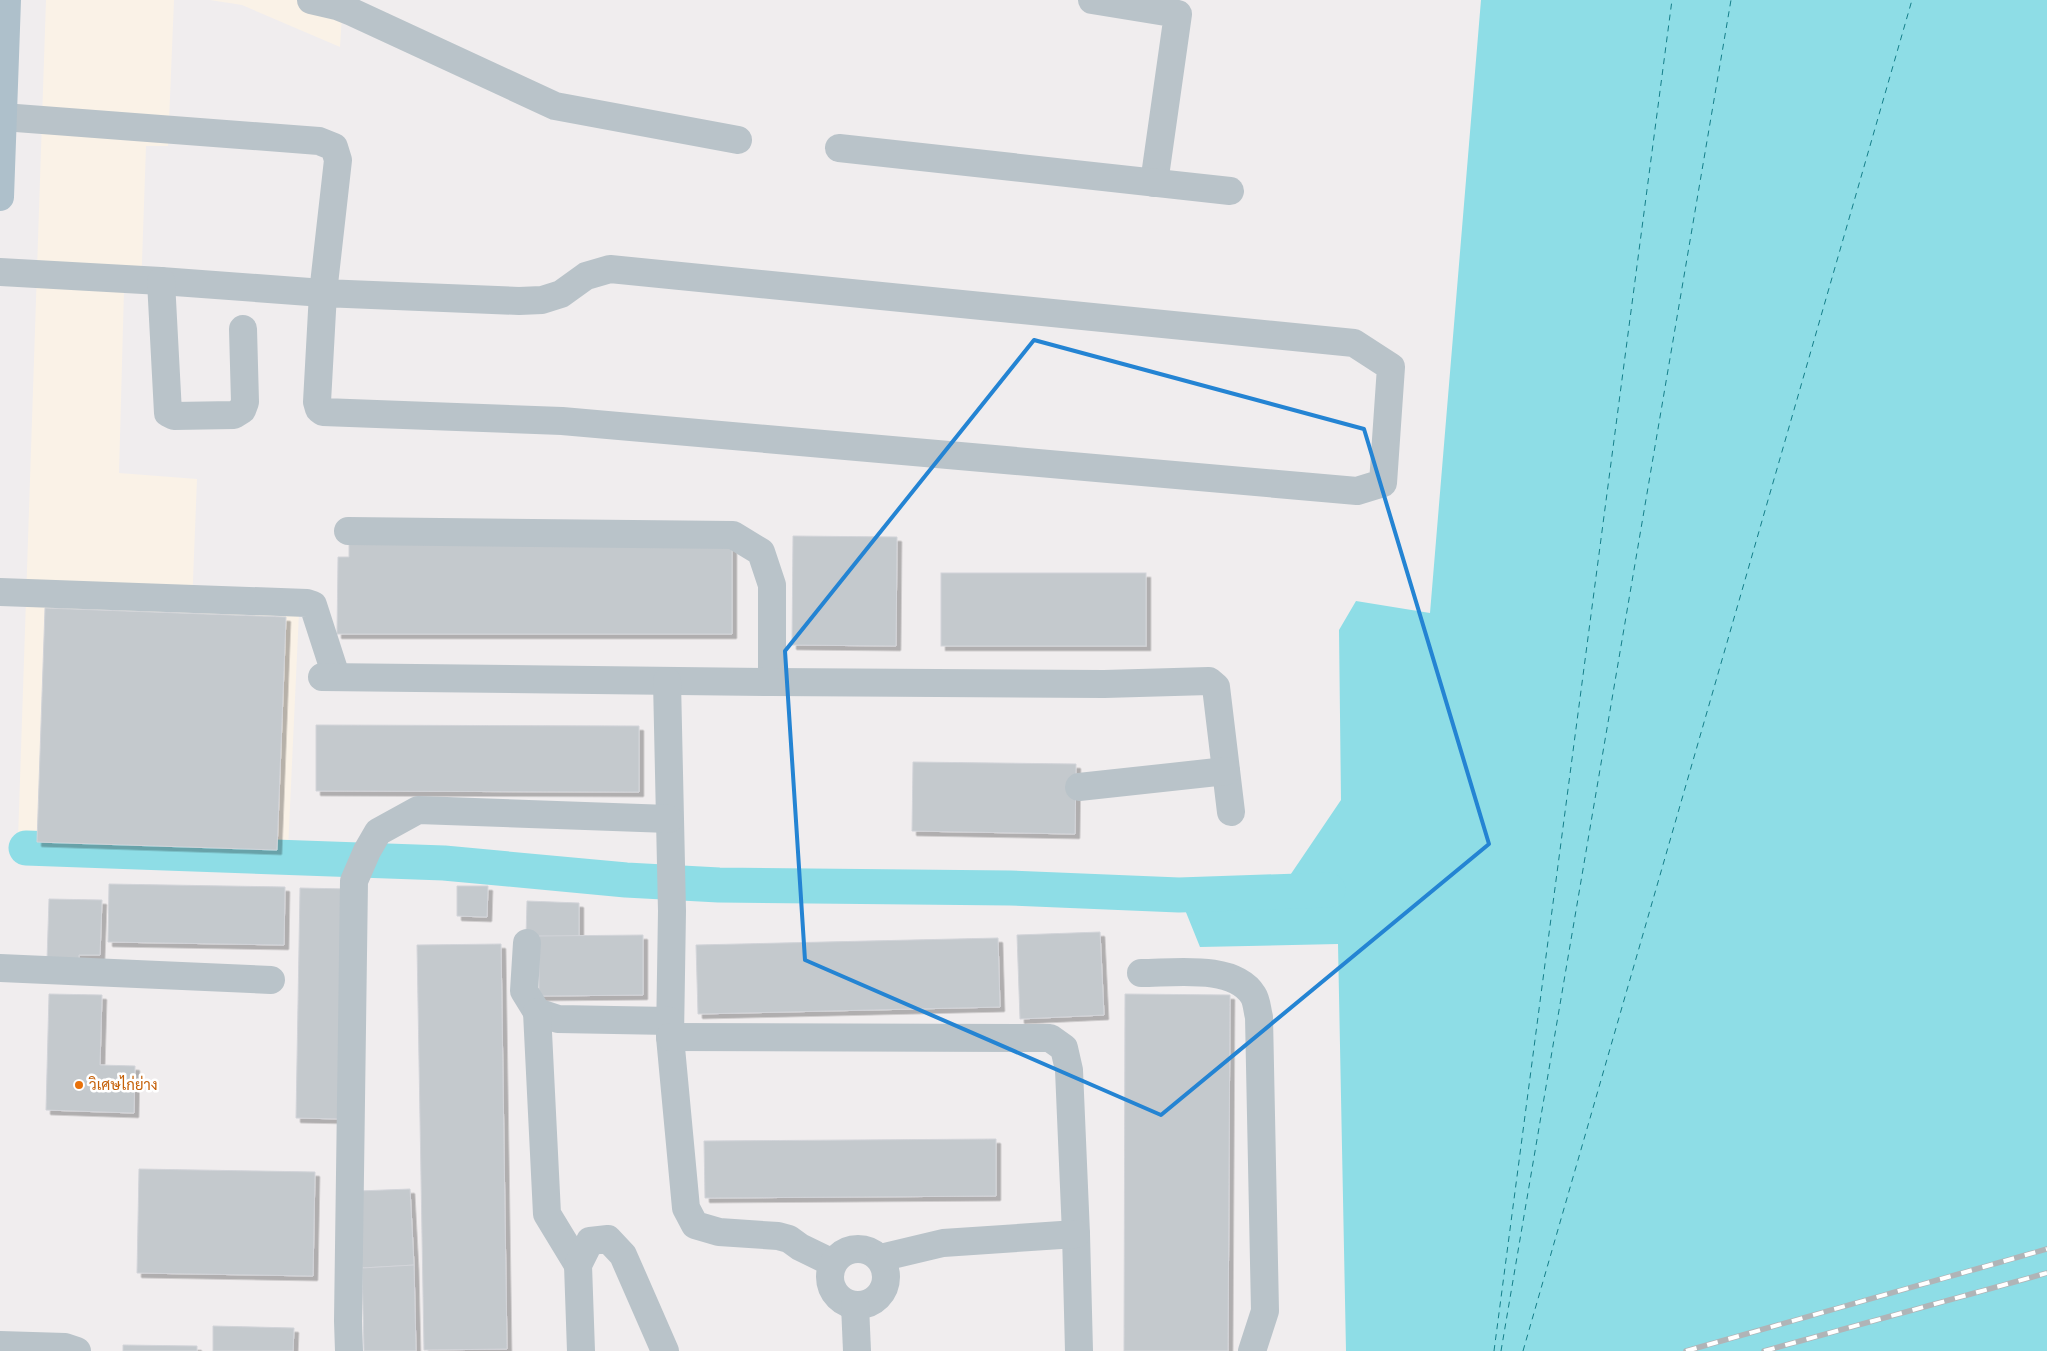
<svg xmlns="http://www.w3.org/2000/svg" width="2047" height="1351" font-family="Jost,Sarabun,sans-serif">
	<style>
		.commercial { fill: #faf2e7 }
		.water { fill: #8edde6 }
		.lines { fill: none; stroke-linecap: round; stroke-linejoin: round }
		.canal { stroke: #8edde6; stroke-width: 35 }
		.ferry { stroke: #147e89; stroke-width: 1; stroke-dasharray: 6 5; stroke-linecap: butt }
		.building { fill: #c4c9cd; stroke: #d2d4d9; filter: url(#shadow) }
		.minor { stroke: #b9c3c9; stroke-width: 28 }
		.major { stroke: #aec0cb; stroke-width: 28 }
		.rail-casing { stroke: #b0b4b7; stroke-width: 5.5 }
		.rail { stroke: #fff; stroke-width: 4; stroke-dasharray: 11; stroke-linecap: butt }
		.marked { fill: none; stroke: #2484d3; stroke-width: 4; stroke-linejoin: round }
		.food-dot { fill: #e8710a; stroke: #fff; stroke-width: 2 }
		.labels { text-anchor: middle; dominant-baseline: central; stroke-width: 5; stroke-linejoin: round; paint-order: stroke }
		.food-label { font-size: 15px; fill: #c56008; stroke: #fff; text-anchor: start }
	</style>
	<defs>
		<filter id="shadow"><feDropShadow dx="4.5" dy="4.5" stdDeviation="0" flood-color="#0004"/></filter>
	</defs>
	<rect width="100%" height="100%" fill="#f0edee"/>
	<g class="commercial">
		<path d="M46,0H174L168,146H146L141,291L124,290L119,473L197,479L192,606L299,612L288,850L18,840Z"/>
		<path d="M210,0H343L340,47L242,5Z"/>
	</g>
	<path class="water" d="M1481,0H2047V1351H1346L1338,944L1200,947L1179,895L1204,905L1276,896L1341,800L1339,630L1356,601L1430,613Z"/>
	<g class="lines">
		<path class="canal" d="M26,848L444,863L626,880L719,885L1010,888L1179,895L1328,890"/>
		<g class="ferry">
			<path d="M1494,1351L1672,0"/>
			<path d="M1501,1351L1731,0"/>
			<path d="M1523,1351L1912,0"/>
		</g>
	</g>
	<g class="building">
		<path d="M793,536L897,537L896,646L792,645Z"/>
		<path d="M349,543H732V634H337L338,557H349Z"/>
		<rect x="941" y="573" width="205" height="73"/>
		<path d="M45,608L286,617L277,850L37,842Z"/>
		<path d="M316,725L639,726V792L316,791Z"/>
		<path d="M913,762L1076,764L1075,834L912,831Z"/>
		<path d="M109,884L285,887L284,945L108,942Z"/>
		<path d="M457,886H488L487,917L457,916Z"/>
		<path d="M300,888L348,889L344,1119L296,1118Z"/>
		<path d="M49,899L102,900L100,955H79V961L47,960Z"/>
		<path d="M527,901L579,903V937L526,936Z"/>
		<path d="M1100,932L1104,1015L1020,1019L1017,935Z"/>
		<path d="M643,935V995L539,996V936Z"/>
		<path d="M998,938L1000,1007L698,1014L696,945Z"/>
		<path d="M501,944L507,1349L424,1350L417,945Z"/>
		<path d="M49,994L102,995L100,1065L135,1066L134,1113L46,1110Z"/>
		<path d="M1125,994L1230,995L1228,1351H1124Z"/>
		<path d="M996,1139V1196L705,1198L704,1141Z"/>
		<path d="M139,1169L315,1172L313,1276L137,1273Z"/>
		<path d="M410,1189L414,1265L362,1268L358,1191Z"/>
		<path d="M414,1265L416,1351H364L362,1268Z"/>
		<path d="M213,1326L294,1328L293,1351H213Z"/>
		<path d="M123,1345L197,1346V1351H123Z"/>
	</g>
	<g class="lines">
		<g class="minor">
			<path d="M311,0L337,6L352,12L555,106L738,140"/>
			<path d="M1092,0L1178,14L1154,183"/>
			<path d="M839,148L1230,191"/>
			<path d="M0,272L161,281L323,293L519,301L542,300L561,294L586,276L610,269L1354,343L1391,367L1383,483L1357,491L562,421L323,412L319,409L317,402L323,293L338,160L334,147L319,141L3,117"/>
			<path d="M161,281L168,413L174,416L234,415L242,410L245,402L243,329"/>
			<path d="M348,531L733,535L761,552L772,585V682"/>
			<path d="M0,592L307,603L313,605L336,676"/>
			<path d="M322,677L772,682L1104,684L1209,681L1216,687L1231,812"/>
			<path d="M667,681L672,911L670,1037L686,1208L695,1225L719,1232L778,1236L789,1239L800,1247L833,1263"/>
			<path d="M1079,787L1226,771"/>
			<path d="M527,943L524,991L537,1012L558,1019L670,1021"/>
			<path d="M0,968L271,980"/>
			<path d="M1141,973C1174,973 1234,964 1253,995C1257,1001 1257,1010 1259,1017L1265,1311L1252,1351"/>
			<path d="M537,1012L547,1214L578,1265"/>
			<path d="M670,1037L1050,1038L1064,1048L1069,1070L1076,1234L1079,1351"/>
			<circle cx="858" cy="1277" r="28"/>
			<path d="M880,1258L943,1243L1076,1234"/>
			<path d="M855,1305L857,1351"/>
			<path d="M0,1345L65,1347L77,1351"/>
			<path d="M349,1351L348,1321L354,881L367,851L378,832L418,810L669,819"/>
			<path d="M581,1351L578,1265L590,1241L608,1239L623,1255L665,1351"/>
		</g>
		<path class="major" d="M0,197L7,0"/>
		<g class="rail-casing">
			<g id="rail">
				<path d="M1686,1351L2047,1249"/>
				<path d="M1764,1351L2047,1273"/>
			</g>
		</g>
		<use href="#rail" class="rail"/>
	</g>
	<path class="marked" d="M1034,340L1364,429L1489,844L1161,1115L805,960L785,651Z"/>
	<circle class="food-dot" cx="79" cy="1085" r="5"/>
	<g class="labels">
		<g class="food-label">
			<text x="89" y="1085">วิเศษไก่ย่าง</text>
		</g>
	</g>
</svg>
